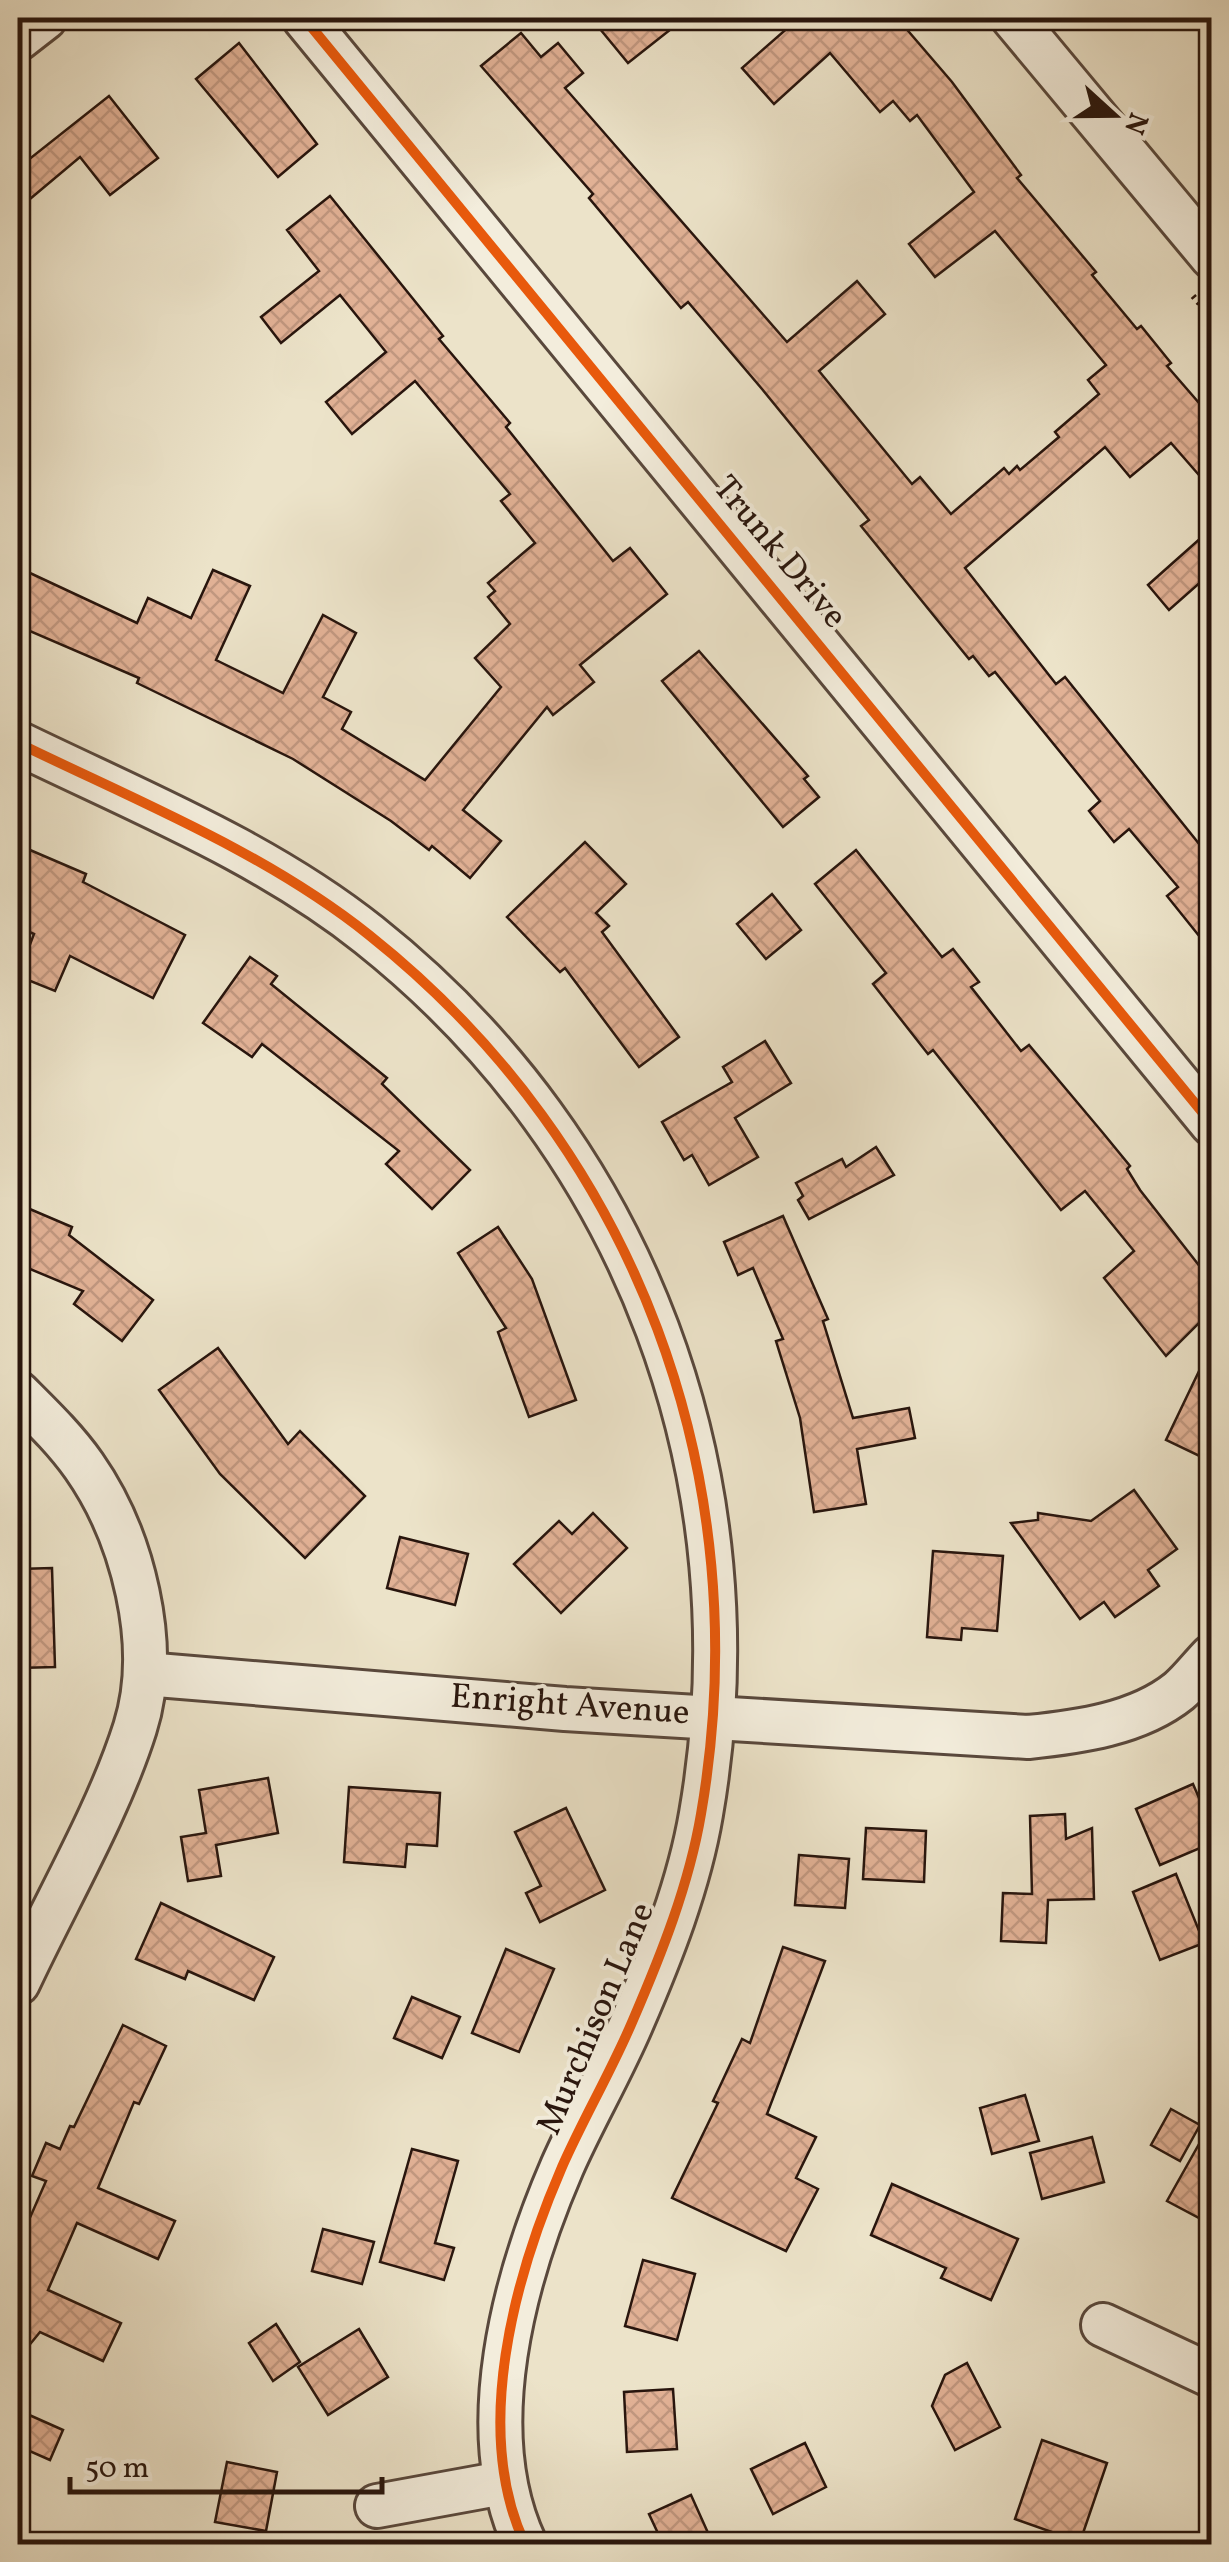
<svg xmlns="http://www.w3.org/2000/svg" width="1229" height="2562" font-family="Vollkorn,serif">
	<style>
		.building { fill: url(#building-cross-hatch); stroke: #28150d; stroke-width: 2.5 }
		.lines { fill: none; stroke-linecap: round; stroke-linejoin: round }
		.minor-casing { stroke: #59483c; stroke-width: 48 }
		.path { stroke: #28150d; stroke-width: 6; stroke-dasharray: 2.5 5; stroke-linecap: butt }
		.minor { stroke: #f3eddc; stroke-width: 42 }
		.cycleway-casing { stroke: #f3eddc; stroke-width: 16 }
		.cycleway { stroke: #e8590c; stroke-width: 10 }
		.labels { text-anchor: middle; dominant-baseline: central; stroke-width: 8; stroke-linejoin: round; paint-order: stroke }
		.street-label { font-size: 35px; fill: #28150d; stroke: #f3eddc }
	</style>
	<defs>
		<pattern id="building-cross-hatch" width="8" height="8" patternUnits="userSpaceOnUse" patternTransform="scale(2.5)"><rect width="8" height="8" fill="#e1b195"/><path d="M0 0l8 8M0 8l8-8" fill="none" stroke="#c1977f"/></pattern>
	</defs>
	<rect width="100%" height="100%" fill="#ece3c9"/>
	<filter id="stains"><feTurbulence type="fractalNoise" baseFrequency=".002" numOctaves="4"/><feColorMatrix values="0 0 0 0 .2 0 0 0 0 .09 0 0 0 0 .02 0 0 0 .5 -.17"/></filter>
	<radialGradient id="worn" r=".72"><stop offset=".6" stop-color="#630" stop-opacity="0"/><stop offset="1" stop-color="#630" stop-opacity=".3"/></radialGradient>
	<g class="building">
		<path d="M591,18H685L628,63Z"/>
		<path d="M799,18H897L952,82L1021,175L1017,178L1096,272L1092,275L1137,329L1141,326L1171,363L1167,366L1212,418V490L1171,443L1130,477L1105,447L965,568L1056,684L1065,677L1212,860V952L1167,896L1178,887L1129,829L1114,842L1089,811L1100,801L995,672L989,676L973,656L969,659L861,526L869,520L762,389L688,302L681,308L589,198L593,194L481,66L521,33L541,57L558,43L583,73L565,88L787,342L857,281L885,314L819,371L912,484L920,477L951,514L1004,468L1009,474L1017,466L1020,470L1059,437L1055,432L1099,394L1088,380L1106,365L995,231L935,277L909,244L974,192L917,115L910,121L893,101L880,112L830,53L774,104L742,68Z"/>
		<path d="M239,43L317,144L278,177L196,79Z"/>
		<path d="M109,96L158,158L110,195L80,157L18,209V168Z"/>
		<path d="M330,196L443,336L439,339L510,423L506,427L613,561L630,548L667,594L580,665L594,682L553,715L547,707L463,810L501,841L470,878L432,846L429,850L391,821L293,759L137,683L139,678L18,626V599L30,573L137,623L148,598L191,618L213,570L250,586L216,660L283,693L323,615L356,633L323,697L351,712L342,729L425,780L501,687L475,658L510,624L488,597L495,591L488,583L535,543L501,501L510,494L415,381L352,434L326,402L386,352L340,295L281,343L261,317L319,271L287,230Z"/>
		<path d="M1212,528V572L1169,610L1148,585Z"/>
		<path d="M699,651L808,776L804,779L819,797L783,827L662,681Z"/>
		<path d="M585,842L626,884L596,913L609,926L602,932L679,1037L639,1067L565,968L560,972L507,917Z"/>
		<path d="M30,850L86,874L83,882L185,935L153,998L70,956L55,991L18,976L34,934L18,927V879Z"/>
		<path d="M856,850L942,957L953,949L979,982L971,987L1021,1051L1029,1045L1103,1133L1130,1166L1127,1169L1140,1190L1212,1282V1310L1166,1356L1104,1278L1134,1251L1085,1191L1061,1210L933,1050L928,1054L873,984L886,973L815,884Z"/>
		<path d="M772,894L801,930L766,959L737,924Z"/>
		<path d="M250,957L277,976L271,984L387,1078L382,1084L470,1170L432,1209L386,1164L399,1151L262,1044L252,1057L203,1023Z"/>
		<path d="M765,1041L791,1083L735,1118L758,1157L709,1185L692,1155L684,1160L662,1122L732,1082L723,1067Z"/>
		<path d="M876,1147L894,1175L809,1219L798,1200L803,1196L796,1183L842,1159L846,1167Z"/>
		<path d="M18,1204L72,1227L69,1235L153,1300L122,1341L74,1304L83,1291L18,1264Z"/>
		<path d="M783,1216L828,1319L823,1321L853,1418L909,1408L915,1438L857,1449L866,1504L814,1512L800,1418L776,1341L783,1339L753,1268L738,1275L724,1242Z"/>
		<path d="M498,1227L532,1279L576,1400L529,1417L498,1332L506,1328L458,1253Z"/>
		<path d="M1212,1344V1462L1166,1440Z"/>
		<path d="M218,1348L288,1444L300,1431L365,1496L305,1558L220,1474L159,1390Z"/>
		<path d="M1134,1490L1177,1549L1148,1570L1159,1586L1115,1617L1104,1602L1080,1619L1011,1523L1038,1520V1513L1091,1521Z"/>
		<path d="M593,1513L627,1548L561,1613L514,1564L559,1521L572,1534Z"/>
		<path d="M400,1537L468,1554L455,1605L387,1588Z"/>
		<path d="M933,1551L1003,1556L997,1631L962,1628L961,1640L927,1637Z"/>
		<path d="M52,1568L55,1667L18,1668V1569Z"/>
		<path d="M268,1778L278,1833L216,1845L221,1876L188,1881L181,1837L206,1833L199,1790Z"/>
		<path d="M1193,1784L1212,1828V1843L1160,1865L1136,1809Z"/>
		<path d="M349,1787L440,1793L437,1846L407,1844L405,1867L344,1862Z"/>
		<path d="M566,1808L605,1890L540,1922L526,1893L541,1886L515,1832Z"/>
		<path d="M1065,1814L1066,1839L1092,1828L1094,1899L1048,1900L1046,1943L1001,1941L1003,1893L1032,1894L1030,1816Z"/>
		<path d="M866,1828L926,1831L924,1882L863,1879Z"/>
		<path d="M799,1855L849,1859L845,1908L795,1905Z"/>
		<path d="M1176,1874L1204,1943L1160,1960L1133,1892Z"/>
		<path d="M161,1903L274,1957L254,2000L188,1971L185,1979L136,1959Z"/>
		<path d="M783,1947L825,1961L767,2114L816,2137L796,2178L818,2189L786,2251L672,2198L718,2103L713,2101L742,2039L750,2043Z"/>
		<path d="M506,1949L554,1969L519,2052L472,2033Z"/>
		<path d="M412,1997L460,2017L442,2058L394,2038Z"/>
		<path d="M123,2025L166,2046L139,2104L134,2102L98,2188L175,2221L158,2259L77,2223L48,2290L121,2323L103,2361L40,2332L18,2359V2245L46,2181L32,2176L46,2143L60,2149L70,2126L74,2127Z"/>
		<path d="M1025,2095L1039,2141L992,2154L980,2108Z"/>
		<path d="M1171,2109L1200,2125L1180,2161L1151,2145Z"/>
		<path d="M1212,2121V2200L1201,2219L1167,2201Z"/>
		<path d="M1092,2137L1104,2182L1042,2199L1030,2153Z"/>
		<path d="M412,2149L458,2161L435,2243L454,2248L444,2280L380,2262Z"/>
		<path d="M892,2184L1018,2239L991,2300L941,2278L946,2268L871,2235Z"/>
		<path d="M323,2229L374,2242L362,2284L312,2271Z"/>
		<path d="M643,2260L695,2274L677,2340L625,2326Z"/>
		<path d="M276,2324L300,2362L273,2381L249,2343Z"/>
		<path d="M359,2329L388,2377L328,2415L298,2367Z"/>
		<path d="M967,2363L1000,2427L955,2450L932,2406L945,2375Z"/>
		<path d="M673,2389L677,2449L627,2452L624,2392Z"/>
		<path d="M18,2410L63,2430L50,2460L18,2446Z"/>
		<path d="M1042,2440L1107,2463L1080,2542L1015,2519Z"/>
		<path d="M805,2443L826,2487L773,2514L751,2469Z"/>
		<path d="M227,2462L277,2472L266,2531L215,2522Z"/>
		<path d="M691,2495L713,2544H663L649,2514Z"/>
	</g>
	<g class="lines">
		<g class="minor-casing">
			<g id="minor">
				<path d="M304,18L1212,1124"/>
				<path d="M1013,18L1212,257"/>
				<path d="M18,39L45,18"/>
				<path d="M18,743C137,801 265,852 369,935C637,1148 759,1479 701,1814C689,1885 661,1955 633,2020C612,2070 584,2117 562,2167C514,2278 472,2431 525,2544"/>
				<path d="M18,1393C41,1416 65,1439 84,1466C133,1536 161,1646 135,1728C108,1813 56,1901 18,1983"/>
				<path d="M145,1674L565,1709L1028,1737C1078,1732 1138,1724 1179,1691C1191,1681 1201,1667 1212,1656"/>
				<path d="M1103,2325L1212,2376"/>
				<path d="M377,2506L503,2483"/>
			</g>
		</g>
		<path class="path" d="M1193,296L1212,318"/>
		<use href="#minor" class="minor"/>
		<g class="cycleway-casing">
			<g id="cycleway">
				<path d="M304,18L1212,1124"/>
				<path d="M18,743C137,801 265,852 369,935C637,1148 759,1479 701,1814C689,1885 661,1955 633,2020C612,2070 584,2117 562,2167C514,2278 472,2431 525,2544"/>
			</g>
		</g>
		<use href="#cycleway" class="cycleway"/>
	</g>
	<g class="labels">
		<g class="street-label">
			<text transform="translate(779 553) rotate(50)">Trunk Drive</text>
			<text transform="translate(570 1706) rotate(4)">Enright Avenue</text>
			<text transform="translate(597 2019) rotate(-67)">Murchison Lane</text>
		</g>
	</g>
	<rect width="1229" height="2562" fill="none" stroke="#ece3c9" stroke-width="60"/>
	<rect x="20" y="20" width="1189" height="2522" fill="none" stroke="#28150d" stroke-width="5"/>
	<rect x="30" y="30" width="1169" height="2502" fill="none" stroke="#28150d" stroke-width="2.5"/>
	<g transform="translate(1114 115) rotate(111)" stroke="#f3eddc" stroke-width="8" paint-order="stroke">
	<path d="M0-8L18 38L0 25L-18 38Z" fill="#28150d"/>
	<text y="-15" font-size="28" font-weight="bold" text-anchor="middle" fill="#28150d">N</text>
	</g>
	<path d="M70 2477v15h312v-15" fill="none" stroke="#28150d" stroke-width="5"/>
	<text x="85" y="2477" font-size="30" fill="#28150d" stroke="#f3eddc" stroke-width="8" paint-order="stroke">50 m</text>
	<rect width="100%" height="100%" filter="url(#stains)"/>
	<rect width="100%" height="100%" fill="url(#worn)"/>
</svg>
